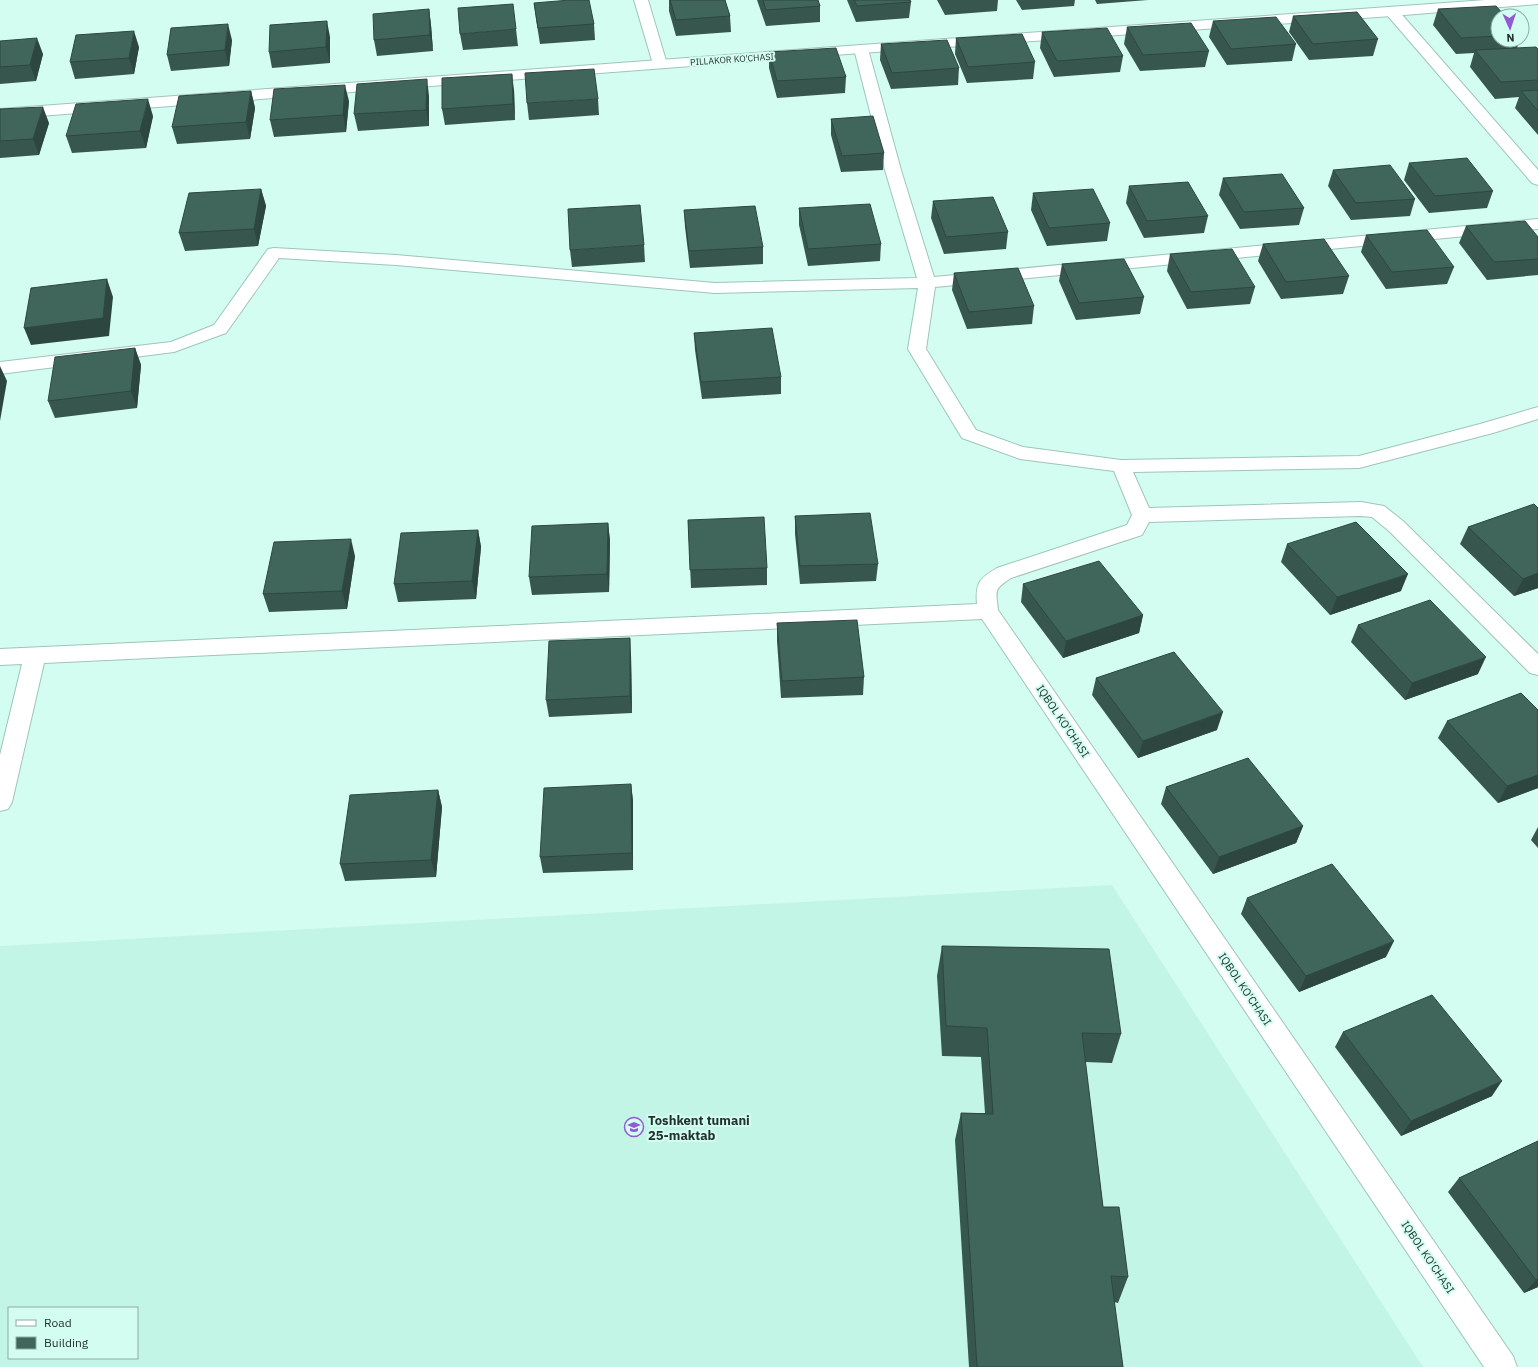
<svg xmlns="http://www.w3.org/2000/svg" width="1538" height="1367" font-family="'IBM Plex Sans',sans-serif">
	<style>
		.built { fill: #c2f5e6; fill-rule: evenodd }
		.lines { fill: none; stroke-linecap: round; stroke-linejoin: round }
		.minor-casing { stroke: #9dc5ba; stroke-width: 2 }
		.tertiary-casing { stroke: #9dc5ba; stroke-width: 2 }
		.minor { fill: #fff; fill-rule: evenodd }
		.tertiary { fill: #fff; fill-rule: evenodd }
		.wall { fill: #37574e }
		.shaded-wall { fill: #2d4740 }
		.building { fill: #40655b; stroke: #2d4740 }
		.labels { text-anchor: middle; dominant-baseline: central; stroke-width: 4; stroke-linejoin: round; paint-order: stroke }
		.far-street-label { font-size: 9px; fill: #22322e; stroke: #d4fdf1 }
		.street-label { font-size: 11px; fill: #22322e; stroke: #d4fdf1 }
		.near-poi-label { font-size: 13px; font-weight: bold; fill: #22322e; stroke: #d4fdf1; text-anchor: start }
	</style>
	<rect width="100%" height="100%" fill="#d4fdf1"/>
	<path class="built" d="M1112,885L1423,1367H0V946ZM9,1308H137V1358H9Z"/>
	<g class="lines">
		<g class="minor-casing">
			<g id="minor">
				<path d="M634,0H648L667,64L665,67L660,68L655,67L653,64Z"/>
				<path d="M1392,8L1397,9L1538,170V185L1532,183L1387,15L1385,12L1387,9Z"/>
				<path d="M861,45L866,46L868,49L901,170L934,277L1538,219V229L935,287L926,349L976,430L1023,447L1121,460L1359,456L1480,424L1538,407V419L1493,433L1359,468L1133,472L1149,508L1361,502L1384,506L1403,521L1538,654V675L1530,673L1389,531L1372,517L1361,516L1149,522L1142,535L1011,578C993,590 996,590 998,610L1513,1356L1517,1367H1484L982,619L44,663L12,802L8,809L0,811V755L22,664L0,665V649L977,604C975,583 980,578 997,568L1127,525L1132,515L1114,471L1020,459L962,438L908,349L918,288L715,293L396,265L279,258L226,333L174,352L0,374V362L171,342L214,325L268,249L274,248L396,255L715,283L917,278L885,170L854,49L856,46Z"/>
			</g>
		</g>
		<g class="tertiary-casing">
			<path id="tertiary" d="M1486,0H1538V4L1392,16L861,53L0,119V109L861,45Z"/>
		</g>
		<use href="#minor" class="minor"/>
		<use href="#tertiary" class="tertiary"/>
	</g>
	<g class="wall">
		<path d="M669,0H725L730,16L731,32L676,36L669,11Z"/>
		<path d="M757,0H818L820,6V22L766,26Z"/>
		<path d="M847,0H910L911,2L909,18L856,22Z"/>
		<path d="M937,0H998L997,11L945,15Z"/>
		<path d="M1016,0H1075L1074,6L1022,10Z"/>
		<path d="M1095,0H1148L1097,4Z"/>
		<path d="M534,3L594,24L595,40L540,44L536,19Z"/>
		<path d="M429,9L431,25L433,51L377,56L374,40Z"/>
		<path d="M1438,9L1498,16V40H1520L1517,48L1538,49V135L1515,108L1519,97L1495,99L1470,67L1474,53L1456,54L1433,25Z"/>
		<path d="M1293,16L1378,39L1373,56L1309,60L1289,32Z"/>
		<path d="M1213,21L1296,44L1292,61L1227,65L1209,37Z"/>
		<path d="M1127,27L1209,51L1205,67L1140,71L1124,44Z"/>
		<path d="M516,29L518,46L463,50L460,34Z"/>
		<path d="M1042,32L1123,56L1120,72L1054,77L1040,48Z"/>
		<path d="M330,37V63L272,68L269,52Z"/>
		<path d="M956,38L1035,62L1033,79L967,83L955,54Z"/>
		<path d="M232,40L229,66L171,71L167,55Z"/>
		<path d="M0,41L43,54L36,81L0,84Z"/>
		<path d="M881,44L959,68L958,85L891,89L880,60Z"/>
		<path d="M139,47L134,74L75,79L70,62Z"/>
		<path d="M769,52L846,77L845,93L777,98L769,68Z"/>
		<path d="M514,90L515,120L445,125L442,109Z"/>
		<path d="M251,91L255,108L250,139L177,144L172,127Z"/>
		<path d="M429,96V126L358,131L354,114Z"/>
		<path d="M598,99L599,115L529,120L527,103Z"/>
		<path d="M349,101L346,132L274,137L270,120Z"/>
		<path d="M0,109L49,123L39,155L0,158Z"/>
		<path d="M153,116L146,148L72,153L66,136Z"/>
		<path d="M831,119L884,153L883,170L841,172L831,135Z"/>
		<path d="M1409,163L1493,191L1487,208L1429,213L1404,180Z"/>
		<path d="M1333,170L1415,199L1410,216L1351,220L1328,186Z"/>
		<path d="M1223,178L1304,208L1299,225L1240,229L1219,195Z"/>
		<path d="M1129,186L1208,216L1204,233L1144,238L1126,203Z"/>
		<path d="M261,189L266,206L258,246L185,251L179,233Z"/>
		<path d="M1033,193L1110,223L1107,241L1047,246L1031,210Z"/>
		<path d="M933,201L1008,232L1006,249L944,254L931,218Z"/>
		<path d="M799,208L881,244L880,261L808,266L799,225Z"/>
		<path d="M684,210L763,247V264L690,268L685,227Z"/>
		<path d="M1466,226L1538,237V275L1487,280L1459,243Z"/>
		<path d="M1366,235L1454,267L1447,284L1386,289L1361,252Z"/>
		<path d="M1263,244L1349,276L1343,294L1281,299L1258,261Z"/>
		<path d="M644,245L645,262L572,267L570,250Z"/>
		<path d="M1170,254L1255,287L1250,304L1187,309L1167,271Z"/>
		<path d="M1062,264L1144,297L1140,314L1076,320L1059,281Z"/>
		<path d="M954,273L1034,306L1032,324L967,329L952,290Z"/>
		<path d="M694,333L781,377V394L702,399L695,350Z"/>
		<path d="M135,348L141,365L137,408L55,418L48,401Z"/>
		<path d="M1538,508V588L1514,596L1460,544L1468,527Z"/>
		<path d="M795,516L878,564L876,581L800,584L795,534Z"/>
		<path d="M688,520L767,568V585L691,588Z"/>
		<path d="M608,523L610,541L609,592L532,595L529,577Z"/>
		<path d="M478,530L481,547L476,599L398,602L394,584Z"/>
		<path d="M1287,544L1401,591L1330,615L1281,562Z"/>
		<path d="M355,556L347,609L269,612L263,594Z"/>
		<path d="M1023,584L1143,615L1139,633L1063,658L1021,602Z"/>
		<path d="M777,623L864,677L863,695L781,698L777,641Z"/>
		<path d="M1358,625L1478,674L1405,700L1351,642Z"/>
		<path d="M631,655L632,713L549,717L546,700Z"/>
		<path d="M1096,678L1217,730L1138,758L1092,695Z"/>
		<path d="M1538,710V788L1498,803L1438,738L1447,721Z"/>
		<path d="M631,784L633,801V870L543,873L540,857Z"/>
		<path d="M1166,787L1303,826L1296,843L1213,874L1161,804Z"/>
		<path d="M438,790L442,807L436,877L345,881L340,864Z"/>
		<path d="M1538,827V848L1531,840Z"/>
		<path d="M1247,898L1386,957L1299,992L1241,914Z"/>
		<path d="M942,946L1121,1034L1112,1063L1085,1062L1103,1207L1128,1277L1118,1303L1114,1302L1123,1367H969L955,1140L961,1113H985L981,1057L942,1056L937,976Z"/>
		<path d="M1343,1032L1492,1096L1401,1136L1335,1047Z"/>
		<path d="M1538,1141V1287L1524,1293L1448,1192L1459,1178Z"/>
	</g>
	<g class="shaded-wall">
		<path d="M429,9L431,25L433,51L430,35Z"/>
		<path d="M327,21L330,37V63L326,47Z"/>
		<path d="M228,24L232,40L229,66L225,50Z"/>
		<path d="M134,31L139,47L134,74L129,58Z"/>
		<path d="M37,38L43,54L36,81L30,65Z"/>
		<path d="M512,74L514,90L515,120L513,104Z"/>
		<path d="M427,79L429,96V126L426,110Z"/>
		<path d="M345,85L349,101L346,132L343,115Z"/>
		<path d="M251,91L255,108L250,139L246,122Z"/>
		<path d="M148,99L153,116L146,148L140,131Z"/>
		<path d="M43,107L49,123L39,155L33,139Z"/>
		<path d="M261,189L266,206L258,246L254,229Z"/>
		<path d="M107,279L113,297L109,336L31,345L24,328Z"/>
		<path d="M135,348L141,365L137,408L131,391Z"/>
		<path d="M0,366L7,381L0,421Z"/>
		<path d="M608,523L610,541L609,592L607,574Z"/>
		<path d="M478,530L481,547L476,599L472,581Z"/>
		<path d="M351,539L355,556L347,609L342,591Z"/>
		<path d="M1538,573V588L1514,596L1523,579Z"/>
		<path d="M1408,574L1401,591L1330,615L1337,597Z"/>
		<path d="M1143,615L1139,633L1063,658L1066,641Z"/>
		<path d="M630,638L631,655L632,713L630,696Z"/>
		<path d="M1486,657L1478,674L1405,700L1412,683Z"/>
		<path d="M1223,712L1217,730L1138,758L1143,741Z"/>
		<path d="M1538,775V788L1498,803L1507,786Z"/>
		<path d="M631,784L633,801V870L632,853Z"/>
		<path d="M438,790L442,807L436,877L431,860Z"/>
		<path d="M1303,826L1296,843L1213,874L1219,857Z"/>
		<path d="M1394,941L1386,957L1299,992L1306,976Z"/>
		<path d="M1502,1081L1492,1096L1401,1136L1411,1121Z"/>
		<path d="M1538,1279V1287L1524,1293L1536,1280Z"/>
	</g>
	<g class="building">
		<path d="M570,0H589L594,24L538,28L534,3Z"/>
		<path d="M670,0H725L730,16L676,20Z"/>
		<path d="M763,0H818L820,6L766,10Z"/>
		<path d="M854,0H910L911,2L857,6Z"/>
		<path d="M513,4L516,29L460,34L458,8Z"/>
		<path d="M1496,6L1505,16H1498V36L1461,38L1438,9Z"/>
		<path d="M429,9L430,35L374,40L373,14Z"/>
		<path d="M1357,12L1378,39L1313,44L1293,16Z"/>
		<path d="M1276,17L1296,44L1231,49L1213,21Z"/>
		<path d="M327,21L326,47L269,52L270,25Z"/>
		<path d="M1191,23L1209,51L1143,55L1127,27Z"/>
		<path d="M228,24L225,50L167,55L171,28Z"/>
		<path d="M1107,28L1123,56L1057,61L1042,32Z"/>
		<path d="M134,31L129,58L70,62L76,35Z"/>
		<path d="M1022,34L1035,62L968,67L956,38Z"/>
		<path d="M37,38L30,65L0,67V41Z"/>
		<path d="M947,40L959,68L892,73L881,44Z"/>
		<path d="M1536,47L1538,49V80L1501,82L1475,50Z"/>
		<path d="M836,48L846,77L777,81L769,52Z"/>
		<path d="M594,69L598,99L527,103L525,73Z"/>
		<path d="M512,74L513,104L442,109V78Z"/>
		<path d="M427,79L426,110L354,114L357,84Z"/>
		<path d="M345,85L343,115L270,120L274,89Z"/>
		<path d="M1538,90V111L1521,91Z"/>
		<path d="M251,91L246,122L172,127L179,96Z"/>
		<path d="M148,99L140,131L66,136L76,104Z"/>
		<path d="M43,107L33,139L0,141V109Z"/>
		<path d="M873,116L884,153L842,156L831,119Z"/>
		<path d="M1467,158L1493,191L1435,196L1409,163Z"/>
		<path d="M1390,165L1415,199L1356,203L1333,170Z"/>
		<path d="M1282,174L1304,208L1244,212L1223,178Z"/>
		<path d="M1188,182L1208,216L1147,221L1129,186Z"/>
		<path d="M261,189L254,229L179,233L189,193Z"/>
		<path d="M1093,189L1110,223L1049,228L1033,193Z"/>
		<path d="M993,197L1008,232L946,237L933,201Z"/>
		<path d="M870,204L881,244L808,249L799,208Z"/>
		<path d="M640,205L644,245L570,250L568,209Z"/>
		<path d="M755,206L763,247L689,251L684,210Z"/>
		<path d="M1525,221L1538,237V259L1494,262L1466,226Z"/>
		<path d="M1427,230L1454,267L1392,272L1366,235Z"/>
		<path d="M1324,239L1349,276L1286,282L1263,244Z"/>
		<path d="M1232,249L1255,287L1191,292L1170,254Z"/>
		<path d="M1124,259L1144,297L1079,303L1062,264Z"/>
		<path d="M1018,268L1034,306L969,312L954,273Z"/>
		<path d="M107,279L103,318L24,328L31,288Z"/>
		<path d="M772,328L781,377L701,382L694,333Z"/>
		<path d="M135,348L131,391L48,401L55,357Z"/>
		<path d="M1534,504L1538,508V573L1523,579L1468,527Z"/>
		<path d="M870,513L878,564L800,566L795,516Z"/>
		<path d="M764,517L767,568L690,570L688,520Z"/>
		<path d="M1356,522L1408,574L1337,597L1287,544Z"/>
		<path d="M608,523L607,574L529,577L532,526Z"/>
		<path d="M478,530L472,581L394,584L401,533Z"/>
		<path d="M351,539L342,591L263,594L274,542Z"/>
		<path d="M1099,561L1143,615L1066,641L1023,584Z"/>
		<path d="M1430,600L1486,657L1412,683L1358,625Z"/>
		<path d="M857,620L864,677L782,681L777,623Z"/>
		<path d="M630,638V696L546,700L549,641Z"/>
		<path d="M1174,652L1223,712L1143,741L1096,678Z"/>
		<path d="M1521,693L1538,710V775L1507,786L1447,721Z"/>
		<path d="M1248,758L1303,826L1219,857L1166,787Z"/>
		<path d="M631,784L632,853L540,857L544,788Z"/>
		<path d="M438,790L431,860L340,864L350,795Z"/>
		<path d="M1332,864L1394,941L1306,976L1247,898Z"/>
		<path d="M942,946L1109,949L1121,1034L1082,1033L1103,1207H1119L1128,1277L1111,1276L1123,1367H977L961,1113L993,1114L987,1028L946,1026Z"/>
		<path d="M1432,995L1502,1081L1411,1121L1343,1032Z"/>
		<path d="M1538,1141V1279L1536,1280L1459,1178Z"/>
	</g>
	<defs>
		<g id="school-ring" transform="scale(1)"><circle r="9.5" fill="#d4fdf1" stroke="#925bd3" stroke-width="1.5"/><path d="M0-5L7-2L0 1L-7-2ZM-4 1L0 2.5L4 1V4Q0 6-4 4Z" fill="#925bd3"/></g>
	</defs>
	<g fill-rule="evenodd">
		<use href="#school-ring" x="634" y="1127"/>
	</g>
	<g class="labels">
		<g class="far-street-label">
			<text transform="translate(732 59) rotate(-4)">PILLAKOR KO'CHASI</text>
		</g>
		<g class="street-label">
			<text transform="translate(1063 721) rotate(56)">IQBOL KO'CHASI</text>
			<text transform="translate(1245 989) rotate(56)">IQBOL KO'CHASI</text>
			<text transform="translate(1428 1257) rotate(56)">IQBOL KO'CHASI</text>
		</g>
		<g class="near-poi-label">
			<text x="648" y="1120">Toshkent tumani<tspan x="648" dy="15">25-maktab</tspan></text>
		</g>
	</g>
	<rect x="8" y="1307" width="130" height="52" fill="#d4fdf1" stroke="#8daca3"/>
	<rect x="16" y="1320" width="20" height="6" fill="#ffffff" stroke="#8daca3"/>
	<text x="44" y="1327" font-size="12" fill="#22322e">Road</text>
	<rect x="16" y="1337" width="20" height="12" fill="#40655b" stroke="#8daca3"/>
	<text x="44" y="1347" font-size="12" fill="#22322e">Building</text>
	<g transform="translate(1510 28) rotate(177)"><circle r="19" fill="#d4fdf1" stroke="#8daca3"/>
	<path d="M0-3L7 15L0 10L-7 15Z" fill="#925bd3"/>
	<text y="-6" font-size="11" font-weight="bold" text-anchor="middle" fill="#22322e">N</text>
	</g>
</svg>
